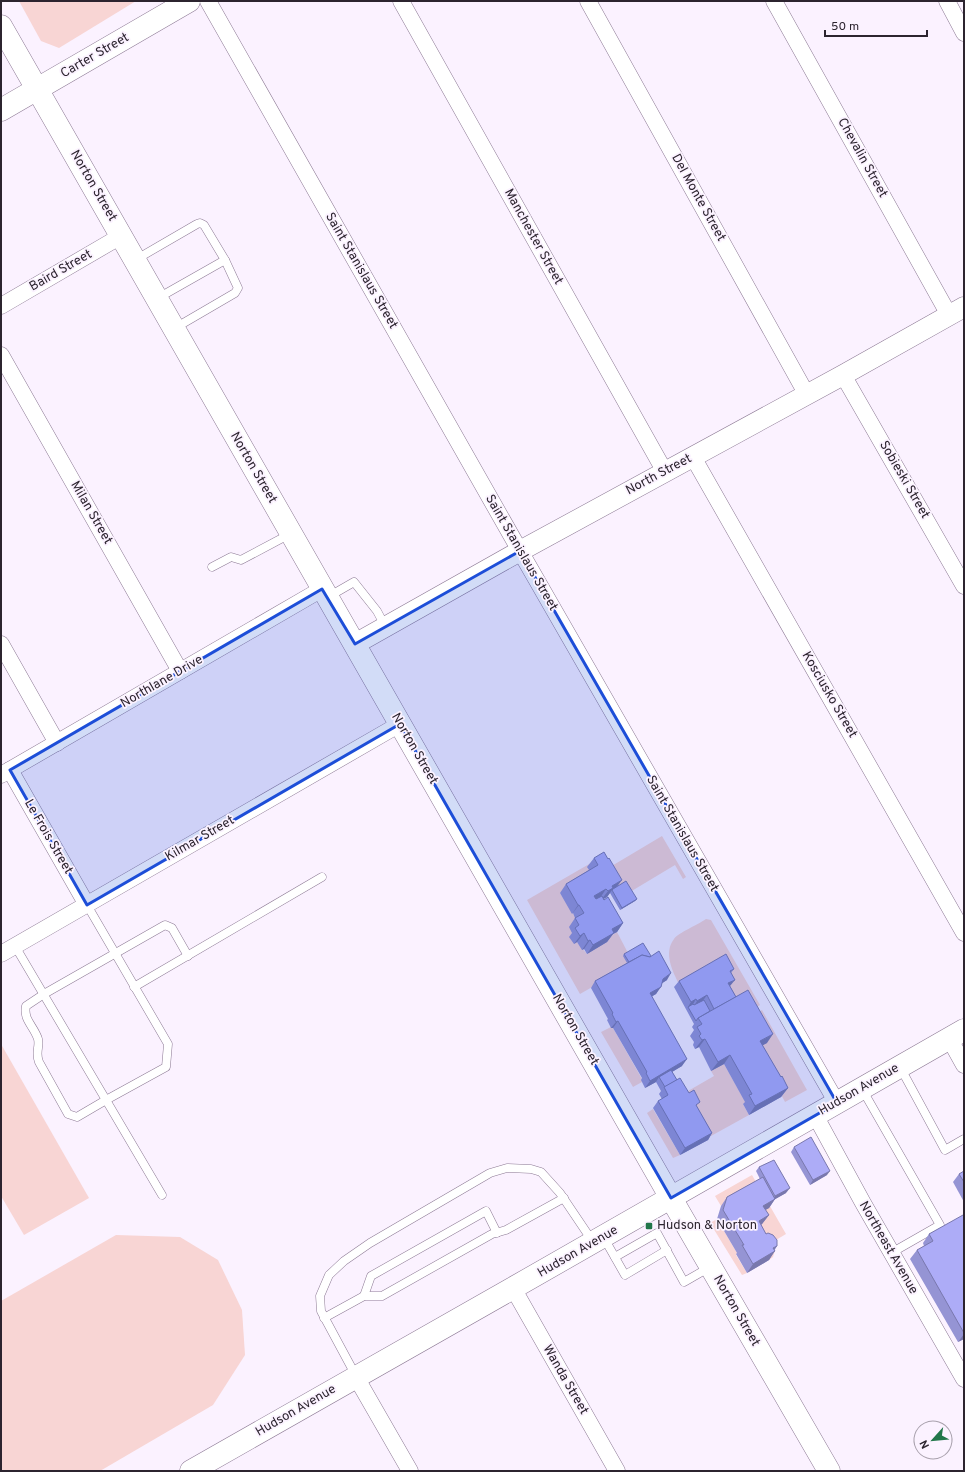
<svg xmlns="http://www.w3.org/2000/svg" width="965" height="1472" font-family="Overpass,sans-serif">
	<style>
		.green { fill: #f8d5d4 }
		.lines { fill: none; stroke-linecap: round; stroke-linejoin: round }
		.service-casing { stroke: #8d7a95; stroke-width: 9 }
		.minor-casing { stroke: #8d7a95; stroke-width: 17 }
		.tertiary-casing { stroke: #8d7a95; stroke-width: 21 }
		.secondary-casing { stroke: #8d7a95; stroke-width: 23 }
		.service { stroke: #fff; stroke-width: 8 }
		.minor { stroke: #fff; stroke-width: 16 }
		.tertiary { stroke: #fff; stroke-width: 20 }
		.secondary { stroke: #fff; stroke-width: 22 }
		.wall { fill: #9594d4 }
		.shaded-wall { fill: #7978ad }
		.building { fill: #adacf7; stroke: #7978ad }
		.marked { fill: #1d4ed8; fill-opacity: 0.2; stroke: #1d4ed8; stroke-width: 3; stroke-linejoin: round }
		.poi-dot { fill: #22774a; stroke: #fbf2ff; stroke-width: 1.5 }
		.labels { text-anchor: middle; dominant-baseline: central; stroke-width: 3.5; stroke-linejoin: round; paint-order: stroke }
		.street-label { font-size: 13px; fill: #2c242f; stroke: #fbf2ff }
		.poi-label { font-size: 13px; fill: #2c242f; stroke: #fbf2ff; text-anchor: start }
	</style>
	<rect width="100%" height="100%" fill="#fbf2ff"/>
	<g class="green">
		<path d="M19,1H136L59,48L41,41Z"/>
		<path d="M662,836L686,877L683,879L675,865L630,892L616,888L592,874L560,893L578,921L577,942L587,954L605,938L617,932L628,953L629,966L580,994L527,900L603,856L610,867Z"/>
		<path d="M706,919L711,920L760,1005L749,1012L679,984C673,972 663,953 674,939C678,933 699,924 706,919Z"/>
		<path d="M762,1010L807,1090L785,1102L776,1085L752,1016Z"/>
		<path d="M611,1027L612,1028H613L642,1079V1082L633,1087L601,1032Z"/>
		<path d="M1,1044L89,1198L24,1235L1,1196Z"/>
		<path d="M724,1064L746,1103L743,1104L749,1115L711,1136L688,1091L714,1076L711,1071Z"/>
		<path d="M653,1109L680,1155L673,1158L647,1113Z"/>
		<path d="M752,1175L786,1234L771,1243L775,1250L773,1257L769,1260L762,1242L756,1186L721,1206L715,1196Z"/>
		<path d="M717,1219L737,1253L736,1255L747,1273L742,1275L710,1223Z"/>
		<path d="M116,1235L180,1237L218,1260L242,1310L245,1355L213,1405L100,1471H1V1301Z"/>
	</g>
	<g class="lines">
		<g class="service-casing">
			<g id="service">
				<path d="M135,260L197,224L200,223L204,225L225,260L238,288L235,293L175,328"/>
				<path d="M158,298L225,260"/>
				<path d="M212,567L231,557L241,560L290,534"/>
				<path d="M328,597L354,582L377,611L385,626"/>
				<path d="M15,946L106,1100L166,1067L168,1044L87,905"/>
				<path d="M134,987L322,877"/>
				<path d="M900,1067L945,1150L964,1139"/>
				<path d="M862,1089L940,1225L891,1253"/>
				<path d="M162,1195L106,1100L77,1117L68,1114L39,1062C35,1052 40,1047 38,1039C34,1026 23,1020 26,1006L44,994L165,925L172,928L188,956"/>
				<path d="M604,1238L625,1275L667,1250"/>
				<path d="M615,1257L657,1233L684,1282L710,1267"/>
				<path d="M364,1296L371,1276L486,1211L497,1233"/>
				<path d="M324,1318L364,1296H382L492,1234L506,1230L564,1198"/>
				<path d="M356,1376L321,1311L320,1296L329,1275L344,1261L370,1243L490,1173L507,1168L531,1169L541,1172L560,1193L593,1242"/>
			</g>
		</g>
		<g class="minor-casing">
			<g id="minor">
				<path d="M208,1L520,551L837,1103"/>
				<path d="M401,1L665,472"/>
				<path d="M588,1L807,395"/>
				<path d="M774,1L949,315"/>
				<path d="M947,1L964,33"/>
				<path d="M1,306L121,236"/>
				<path d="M1,355L180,671"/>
				<path d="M843,375L964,586"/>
				<path d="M693,457L964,933"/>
				<path d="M1,644L57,743"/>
				<path d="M10,770L87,905"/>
				<path d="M1,775L322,589"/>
				<path d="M1,954L400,724"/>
				<path d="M949,1038L964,1065"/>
				<path d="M815,1115L863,1203L964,1379"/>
				<path d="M513,1288L617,1471"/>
				<path d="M356,1377L410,1471"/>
			</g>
		</g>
		<g class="tertiary-casing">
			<path id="tertiary" d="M355,644L520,551L843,375L964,307"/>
		</g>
		<g class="secondary-casing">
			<g id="secondary">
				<path d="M1,26L679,1212L829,1471"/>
				<path d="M1,110L189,1"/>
				<path d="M191,1471L513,1288L964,1030"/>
			</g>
		</g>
		<use href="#service" class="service"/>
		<use href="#minor" class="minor"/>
		<use href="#tertiary" class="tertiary"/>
		<use href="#secondary" class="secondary"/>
	</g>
	<g class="wall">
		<path d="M594,858L617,886L637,899L635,901L620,910L610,893L607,897L604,899L623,923L617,932L613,934L607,942L587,954L584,949L582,950L577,942L574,944L569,937L572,933L569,927L575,918L573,913L572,914L560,893L566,884L589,870L587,867Z"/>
		<path d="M624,954L651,956L667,980L662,983L656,994L651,997L682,1066L672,1072L677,1080L697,1107L712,1133L708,1140L680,1155L653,1108L658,1101L662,1099L659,1094L661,1091L656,1082L645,1088L641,1080L642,1078L613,1028H611L607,1020L608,1019L591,988L595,981L627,963L623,956Z"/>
		<path d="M734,969L731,973L730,986L736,997L767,1043L762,1045L781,1077L788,1088L781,1097L749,1115L743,1104L745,1102L724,1064L711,1071L699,1047L695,1049L693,1045L694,1042L690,1036L694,1030L692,1027L694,1024L674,987L679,981Z"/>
		<path d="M794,1147L827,1175L810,1185L791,1152Z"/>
		<path d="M759,1167L786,1193L775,1199L769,1208L765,1210L769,1215L762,1224L761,1225L766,1234L777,1246L769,1260L747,1273L736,1254L737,1253L717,1219L721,1206L727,1197L760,1179L756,1171Z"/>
		<path d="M964,1171V1202L953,1182L959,1174Z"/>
		<path d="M964,1216V1339L958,1342L910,1259L917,1250L924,1246L923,1243L929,1234Z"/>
	</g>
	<g class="shaded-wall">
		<path d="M622,880L616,888L612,890L607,897L601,900L612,886Z"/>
		<path d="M606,889L600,898L588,905L594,896Z"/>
		<path d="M637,899L635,901L620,910L622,908Z"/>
		<path d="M578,905H579L572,914Z"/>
		<path d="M623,923L617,932L613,934L607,942L587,954L593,945L612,929Z"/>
		<path d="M584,933L577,942L574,944L580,936Z"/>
		<path d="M590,940L584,949L582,950L588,941Z"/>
		<path d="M671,973L667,980L658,986L663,979Z"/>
		<path d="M735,980L730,986L728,983Z"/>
		<path d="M661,987L656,994L645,1000L650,993Z"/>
		<path d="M707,995L702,1002L693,1008L697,1001Z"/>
		<path d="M696,999L692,1006L688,1007L691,1002Z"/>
		<path d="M618,1021L613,1028H611L616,1022Z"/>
		<path d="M773,1034L767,1043L754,1050L760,1041Z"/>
		<path d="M705,1039L699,1047L695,1049L702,1040Z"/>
		<path d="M730,1055L724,1064L711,1071L718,1062Z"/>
		<path d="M687,1059L682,1066L660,1079L659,1077L656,1082L645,1088L650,1081Z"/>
		<path d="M788,1088L781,1097L749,1115L755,1106Z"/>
		<path d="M712,1133L708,1140L680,1155L685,1148Z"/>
		<path d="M830,1171L827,1175L810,1185L813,1180Z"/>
		<path d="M790,1188L786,1193L772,1201L775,1196Z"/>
		<path d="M775,1199L769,1208L757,1215L763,1206Z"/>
		<path d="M769,1215L762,1224L752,1230L759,1221Z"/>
		<path d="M777,1246L772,1252L775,1251L769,1260L747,1273L753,1264L773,1248Z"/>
		<path d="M964,1334V1339L958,1342Z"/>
	</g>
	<g class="building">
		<path d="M604,852L608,859L609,858L622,880L612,886L613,888L608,891L606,889L594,896L596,899L602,896L604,900L608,897L623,923L612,929L614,933L593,945L590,940L588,941L584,933L580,936L575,928L579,925L575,918L584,913L579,905H578L566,884L598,865L594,858Z"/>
		<path d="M626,881L637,899L622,908L612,890L613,889Z"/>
		<path d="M643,943L651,956L650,957L642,955L629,962L624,954Z"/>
		<path d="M659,951L671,973L663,979L661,987L650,993L687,1059L650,1081L646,1073L647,1072L618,1021L616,1022L612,1014L613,1013L595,981L642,955L650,957Z"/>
		<path d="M726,954L734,969L730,971L735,980L728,983L736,997L714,1009L707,995L697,1001L696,999L691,1002L679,981Z"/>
		<path d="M748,990L773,1034L760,1041L781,1077L782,1076L788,1088L755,1106L749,1095L752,1094L730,1055L718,1062L705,1039L702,1040L699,1036L701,1034L697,1027L702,1024L698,1018Z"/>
		<path d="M704,1000L710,1011L698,1018L696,1021L688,1007L693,1004L694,1005Z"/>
		<path d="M671,1070L677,1080L665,1087L659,1077Z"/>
		<path d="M680,1078L689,1093L694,1090L700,1102L696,1105L712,1133L685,1148L658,1101L668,1095L664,1087Z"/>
		<path d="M811,1137L830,1171L813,1180L794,1147Z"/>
		<path d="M774,1160L790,1188L775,1196L759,1167Z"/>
		<path d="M964,1171V1182L959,1174Z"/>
		<path d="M763,1177L775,1199L763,1206L769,1215L759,1221L766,1234L768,1233L773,1235L777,1240V1246L773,1248L775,1251L753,1264L742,1245H744L723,1210L727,1197Z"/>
		<path d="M963,1215L964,1216V1333L917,1250L933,1241L929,1234Z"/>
	</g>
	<path class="marked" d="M520,551L837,1103L671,1198L400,724L87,905L10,770L322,589L355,644Z"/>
	<rect class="poi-dot" x="645" y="1222" width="8" height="8" rx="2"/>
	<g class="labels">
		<g class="street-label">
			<text transform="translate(95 56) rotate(-30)">Carter Street</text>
			<text transform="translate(862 158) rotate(61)">Chevalin Street</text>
			<text transform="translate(93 186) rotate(60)">Norton Street</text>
			<text transform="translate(698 198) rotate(61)">Del Monte Street</text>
			<text transform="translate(533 237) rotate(61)">Manchester Street</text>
			<text transform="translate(61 271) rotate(-30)">Baird Street</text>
			<text transform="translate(361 271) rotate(60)">Saint Stanislaus Street</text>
			<text transform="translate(253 468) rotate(60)">Norton Street</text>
			<text transform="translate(659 475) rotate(-28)">North Street</text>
			<text transform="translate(904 480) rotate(60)">Sobieski Street</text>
			<text transform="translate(91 513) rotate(60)">Milan Street</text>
			<text transform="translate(521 553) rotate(60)">Saint Stanislaus Street</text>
			<text transform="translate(162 682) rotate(-30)">Northlane Drive</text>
			<text transform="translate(829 695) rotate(60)">Kosciusko Street</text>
			<text transform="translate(414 749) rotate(60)">Norton Street</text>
			<text transform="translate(682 834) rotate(60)">Saint Stanislaus Street</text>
			<text transform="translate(48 837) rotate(60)">Le Frois Street</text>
			<text transform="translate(200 839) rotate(-30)">Kilmar Street</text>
			<text transform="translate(575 1030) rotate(60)">Norton Street</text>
			<text transform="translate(859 1090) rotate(-30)">Hudson Avenue</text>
			<text transform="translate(888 1248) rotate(60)">Northeast Avenue</text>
			<text transform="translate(578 1252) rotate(-30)">Hudson Avenue</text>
			<text transform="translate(736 1311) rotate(60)">Norton Street</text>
			<text transform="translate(565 1380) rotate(60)">Wanda Street</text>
			<text transform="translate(296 1411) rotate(-30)">Hudson Avenue</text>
		</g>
		<g class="poi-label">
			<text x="657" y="1226">Hudson &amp; Norton</text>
		</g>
	</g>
	<rect width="965" height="1472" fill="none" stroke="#2c242f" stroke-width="4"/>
	<g transform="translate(933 1440) rotate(243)"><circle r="19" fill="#fbf2ff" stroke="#a8a0ac"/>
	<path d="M0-3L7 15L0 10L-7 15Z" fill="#22774a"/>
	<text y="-6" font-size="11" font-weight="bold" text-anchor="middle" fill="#2c242f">N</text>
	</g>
	<path d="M825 30v6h102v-6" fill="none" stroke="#2c242f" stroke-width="2"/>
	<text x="831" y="30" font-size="12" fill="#2c242f" stroke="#fbf2ff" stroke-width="3" paint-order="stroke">50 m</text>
</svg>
